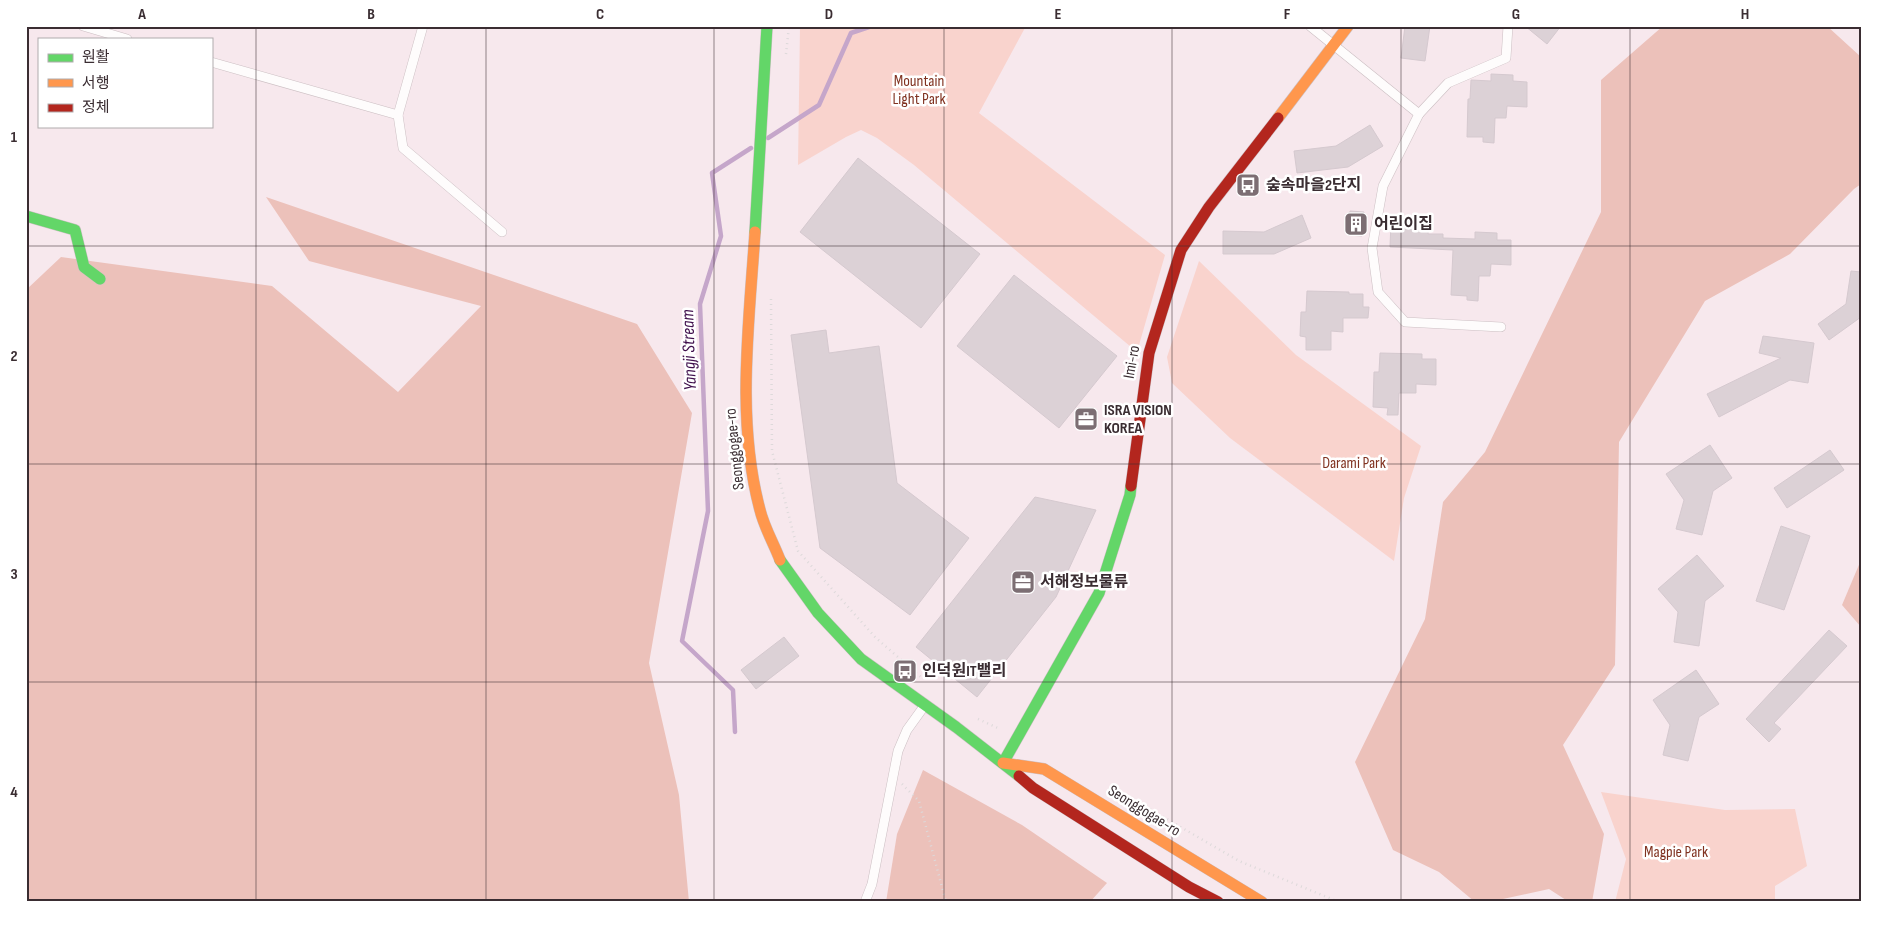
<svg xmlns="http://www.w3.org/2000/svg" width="1887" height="928" font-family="'Sofia Sans Condensed','Noto Sans KR',sans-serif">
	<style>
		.green { fill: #f9d3cd }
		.forest { fill: #ecc1ba }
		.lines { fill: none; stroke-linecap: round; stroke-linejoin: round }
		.stream { stroke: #c5a6ca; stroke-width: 4.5 }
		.building { fill: #dcd1d6; stroke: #d5c9cf }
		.lane-casing { stroke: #ccbfc3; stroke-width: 10 }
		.fast-casing { stroke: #ccbfc3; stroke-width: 12 }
		.slow-casing { stroke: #ccbfc3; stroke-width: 12 }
		.jam-casing { stroke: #ccbfc3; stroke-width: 12 }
		.path { stroke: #ddd9da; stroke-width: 2.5; stroke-dasharray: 1 4; stroke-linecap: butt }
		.lane { stroke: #fefcfc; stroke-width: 9 }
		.fast { stroke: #63d668; stroke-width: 11 }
		.slow { stroke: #ff974d; stroke-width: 11 }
		.jam { stroke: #b3261e; stroke-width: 11 }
		.grid { fill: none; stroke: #3a2d32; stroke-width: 1; stroke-opacity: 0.55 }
		.labels { text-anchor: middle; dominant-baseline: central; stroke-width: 5; stroke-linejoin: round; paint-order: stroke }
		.park-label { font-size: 16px; fill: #803220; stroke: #fff }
		.poi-label { font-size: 16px; font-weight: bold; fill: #3a2d32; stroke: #fff; text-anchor: start }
		.street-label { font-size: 16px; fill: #3a2d32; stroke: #fff }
		.water-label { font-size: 18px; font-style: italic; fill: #3f0f4c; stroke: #fff }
		.neatline { fill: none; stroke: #3a2d32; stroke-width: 2 }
		.grid-label { font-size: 16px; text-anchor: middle; font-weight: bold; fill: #3a2d32 }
	</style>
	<rect width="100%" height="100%" fill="#f7e8ed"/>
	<g class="green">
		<path d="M800,26H1026L979,113L1165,255L1137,352L914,165L877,138L861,130L846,137L798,165Z"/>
		<path d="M1199,261L1296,355L1421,446L1404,498L1394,561L1230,438L1172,383L1167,357Z"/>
		<path d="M1601,792L1725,810L1795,809L1807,866L1775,886V902H1615L1626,859Z"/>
	</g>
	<g class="forest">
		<path d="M1663,26H1827L1861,57V184L1854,189L1790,254L1705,301L1619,442L1615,665L1563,745L1604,834L1592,902H1569L1549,889L1489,902H1475L1439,872L1393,850L1355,762L1425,619L1443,502L1485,452L1601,212V80Z"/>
		<path d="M266,197L637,324L692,413L649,663L679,795L689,902H26V290L61,257L272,286L398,392L481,306L309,261Z"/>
		<path d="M1861,560V627L1842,605Z"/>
		<path d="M923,770L1022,825L1107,883L1090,902H886L897,834Z"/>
	</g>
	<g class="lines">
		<g class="stream">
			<path d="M768,138L819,105L851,33L872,26"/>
			<path d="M735,732L733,690L682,641L708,511L700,304L721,236L712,173L751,148"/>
		</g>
	</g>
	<g class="building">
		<path d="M1405,26H1430L1425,61L1401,58Z"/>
		<path d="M1525,26H1561L1547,44Z"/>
		<path d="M1491,74L1513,75V81L1527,82V107L1507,106L1506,118H1495L1494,143L1483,142V137H1467L1468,99H1470L1471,80L1491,81Z"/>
		<path d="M1370,125L1383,146L1348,167L1297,173L1294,151L1336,146Z"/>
		<path d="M858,158L980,254L921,328L800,232Z"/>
		<path d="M1350,211L1364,212L1362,236L1348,235Z"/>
		<path d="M1302,215L1311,238L1274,254H1223V231L1264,232Z"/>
		<path d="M1391,222L1429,223L1428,234H1443V238L1475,239V232L1497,233V240H1511V265L1491,264L1490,276H1479L1478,301L1467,300V296L1451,295L1453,250L1390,247Z"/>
		<path d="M1851,271L1861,272V317L1829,340L1818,324L1846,304Z"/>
		<path d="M1014,275L1117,356L1059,428L957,346Z"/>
		<path d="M1307,291L1349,292V294H1363V307H1369L1368,318H1343V332L1331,331V350H1306V337L1300,336L1301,312H1306Z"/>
		<path d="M826,330L829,353L879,346L897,483L969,538L910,615L820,548L791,335Z"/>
		<path d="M1763,336L1814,343L1808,383L1790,380L1719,417L1707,394L1781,358L1759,353Z"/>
		<path d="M1380,353L1422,354V359H1436V385L1416,384V393H1399L1398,415H1387L1388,408L1373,407L1374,372H1379Z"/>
		<path d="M1710,445L1732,478L1713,491L1702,535L1676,529L1684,500L1666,474Z"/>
		<path d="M1830,450L1844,470L1787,508L1774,488Z"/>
		<path d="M1035,497L1096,510L1056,597L977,697L916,647Z"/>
		<path d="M1781,526L1810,536L1784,610L1756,601Z"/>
		<path d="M1697,555L1724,586L1705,601L1699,646L1674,642L1678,612L1658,589Z"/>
		<path d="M1829,630L1847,646L1774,723L1781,729L1769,742L1746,719Z"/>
		<path d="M784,637L799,656L756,689L741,670Z"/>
		<path d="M1696,670L1719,704L1699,717L1688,761L1663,755L1670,725L1653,700Z"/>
	</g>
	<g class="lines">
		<g class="lane-casing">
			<g id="lane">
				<path d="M83,26L127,39"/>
				<path d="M423,26L398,115L403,148L502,232"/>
				<path d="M1310,26L1419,114L1383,186L1372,248L1378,292L1405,322L1501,327"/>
				<path d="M211,62L398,115"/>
				<path d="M1419,114L1448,83L1506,58L1508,26"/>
				<path d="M865,902L872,884L898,751L907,730L925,705"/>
			</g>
		</g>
		<g class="fast-casing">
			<g id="fast">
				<path d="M26,216L75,230L84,267L100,279"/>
				<path d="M755,232L767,26"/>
				<path d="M780,560L818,613L861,659L956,727L1019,776"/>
				<path d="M1003,763L1099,593L1130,495L1131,486"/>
			</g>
		</g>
		<g class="slow-casing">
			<g id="slow">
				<path d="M1278,118L1348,26"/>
				<path d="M755,232C749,324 736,420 760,510C764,527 774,544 780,560"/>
				<path d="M1003,763L1044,769L1262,902"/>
			</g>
		</g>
		<g class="jam-casing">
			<g id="jam">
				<path d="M1131,486L1149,353L1181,250L1209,207L1278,118"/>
				<path d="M1019,776L1033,788L1189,887L1218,902"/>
			</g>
		</g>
		<g class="path">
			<path d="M786,54L789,26"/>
			<path d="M771,299L772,451L798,551L875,637L923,679"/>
			<path d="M978,719L1000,729"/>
			<path d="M902,784L919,801L946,902"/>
			<path d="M1124,794L1239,861L1339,902"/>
		</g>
		<use href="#lane" class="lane"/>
		<use href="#fast" class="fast"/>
		<use href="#slow" class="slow"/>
		<use href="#jam" class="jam"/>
	</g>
	<path class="grid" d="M256,26V902M486,26V902M714,26V902M944,26V902M1172,26V902M1401,26V902M1630,26V902M26,246H1861M26,464H1861M26,682H1861"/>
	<defs>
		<g id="bus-square" transform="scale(1.25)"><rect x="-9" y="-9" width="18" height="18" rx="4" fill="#7c6e73" stroke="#fff"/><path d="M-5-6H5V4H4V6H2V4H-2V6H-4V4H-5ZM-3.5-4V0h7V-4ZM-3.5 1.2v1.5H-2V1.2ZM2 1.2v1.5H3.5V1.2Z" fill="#fff"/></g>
		<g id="building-square" transform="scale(1.25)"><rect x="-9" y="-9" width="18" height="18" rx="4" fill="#7c6e73" stroke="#fff"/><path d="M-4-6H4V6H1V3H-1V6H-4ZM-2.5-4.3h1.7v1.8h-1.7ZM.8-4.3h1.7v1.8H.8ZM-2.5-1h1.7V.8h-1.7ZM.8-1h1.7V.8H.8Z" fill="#fff"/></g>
		<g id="office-square" transform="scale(1.25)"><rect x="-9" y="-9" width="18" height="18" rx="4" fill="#7c6e73" stroke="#fff"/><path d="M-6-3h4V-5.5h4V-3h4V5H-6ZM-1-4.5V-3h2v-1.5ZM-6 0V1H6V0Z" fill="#fff"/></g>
	</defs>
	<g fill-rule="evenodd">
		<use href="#bus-square" x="1248" y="185"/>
		<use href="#building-square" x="1356" y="224"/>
		<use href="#office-square" x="1086" y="419"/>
		<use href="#office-square" x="1023" y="582"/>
		<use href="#bus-square" x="905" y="671"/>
	</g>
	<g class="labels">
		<g class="park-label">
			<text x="919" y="81">Mountain<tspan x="919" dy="18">Light Park</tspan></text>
			<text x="1354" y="463">Darami Park</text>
			<text x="1676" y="852">Magpie Park</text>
		</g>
		<g class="poi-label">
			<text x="1266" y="185">숲속마을2단지</text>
			<text x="1374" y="224">어린이집</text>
			<text x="1104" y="410">ISRA VISION<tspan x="1104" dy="18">KOREA</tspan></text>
			<text x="1040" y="582">서해정보물류</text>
			<text x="922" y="671">인덕원IT밸리</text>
		</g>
		<g class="street-label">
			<text transform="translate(1132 362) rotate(-80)">Imi-ro</text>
			<text transform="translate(735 449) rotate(-96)">Seonggogae-ro</text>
			<text transform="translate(1144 811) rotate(32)">Seonggogae-ro</text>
		</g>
		<g class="water-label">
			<text transform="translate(689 350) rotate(-92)">Yangji Stream</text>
		</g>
	</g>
	<rect width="1887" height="928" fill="none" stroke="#ffffff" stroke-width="55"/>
	<rect x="38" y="38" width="175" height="90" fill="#ffffff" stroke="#b0abad"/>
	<rect x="48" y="54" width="25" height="8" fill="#63d668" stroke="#b0abad"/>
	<text x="82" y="62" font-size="15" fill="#3a2d32">원활</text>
	<rect x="48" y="79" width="25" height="8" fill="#ff974d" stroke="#b0abad"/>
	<text x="82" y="88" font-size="15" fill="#3a2d32">서행</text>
	<rect x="48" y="104" width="25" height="8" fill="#b3261e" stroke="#b0abad"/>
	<text x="82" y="112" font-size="15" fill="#3a2d32">정체</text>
	<rect x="28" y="28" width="1832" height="872" class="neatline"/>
	<g class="grid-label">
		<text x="142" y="19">A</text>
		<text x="371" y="19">B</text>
		<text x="600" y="19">C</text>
		<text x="829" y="19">D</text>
		<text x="1058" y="19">E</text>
		<text x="1287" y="19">F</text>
		<text x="1516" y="19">G</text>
		<text x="1745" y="19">H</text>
		<text x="14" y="142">1</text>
		<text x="14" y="361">2</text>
		<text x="14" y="579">3</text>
		<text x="14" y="797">4</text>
	</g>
</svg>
